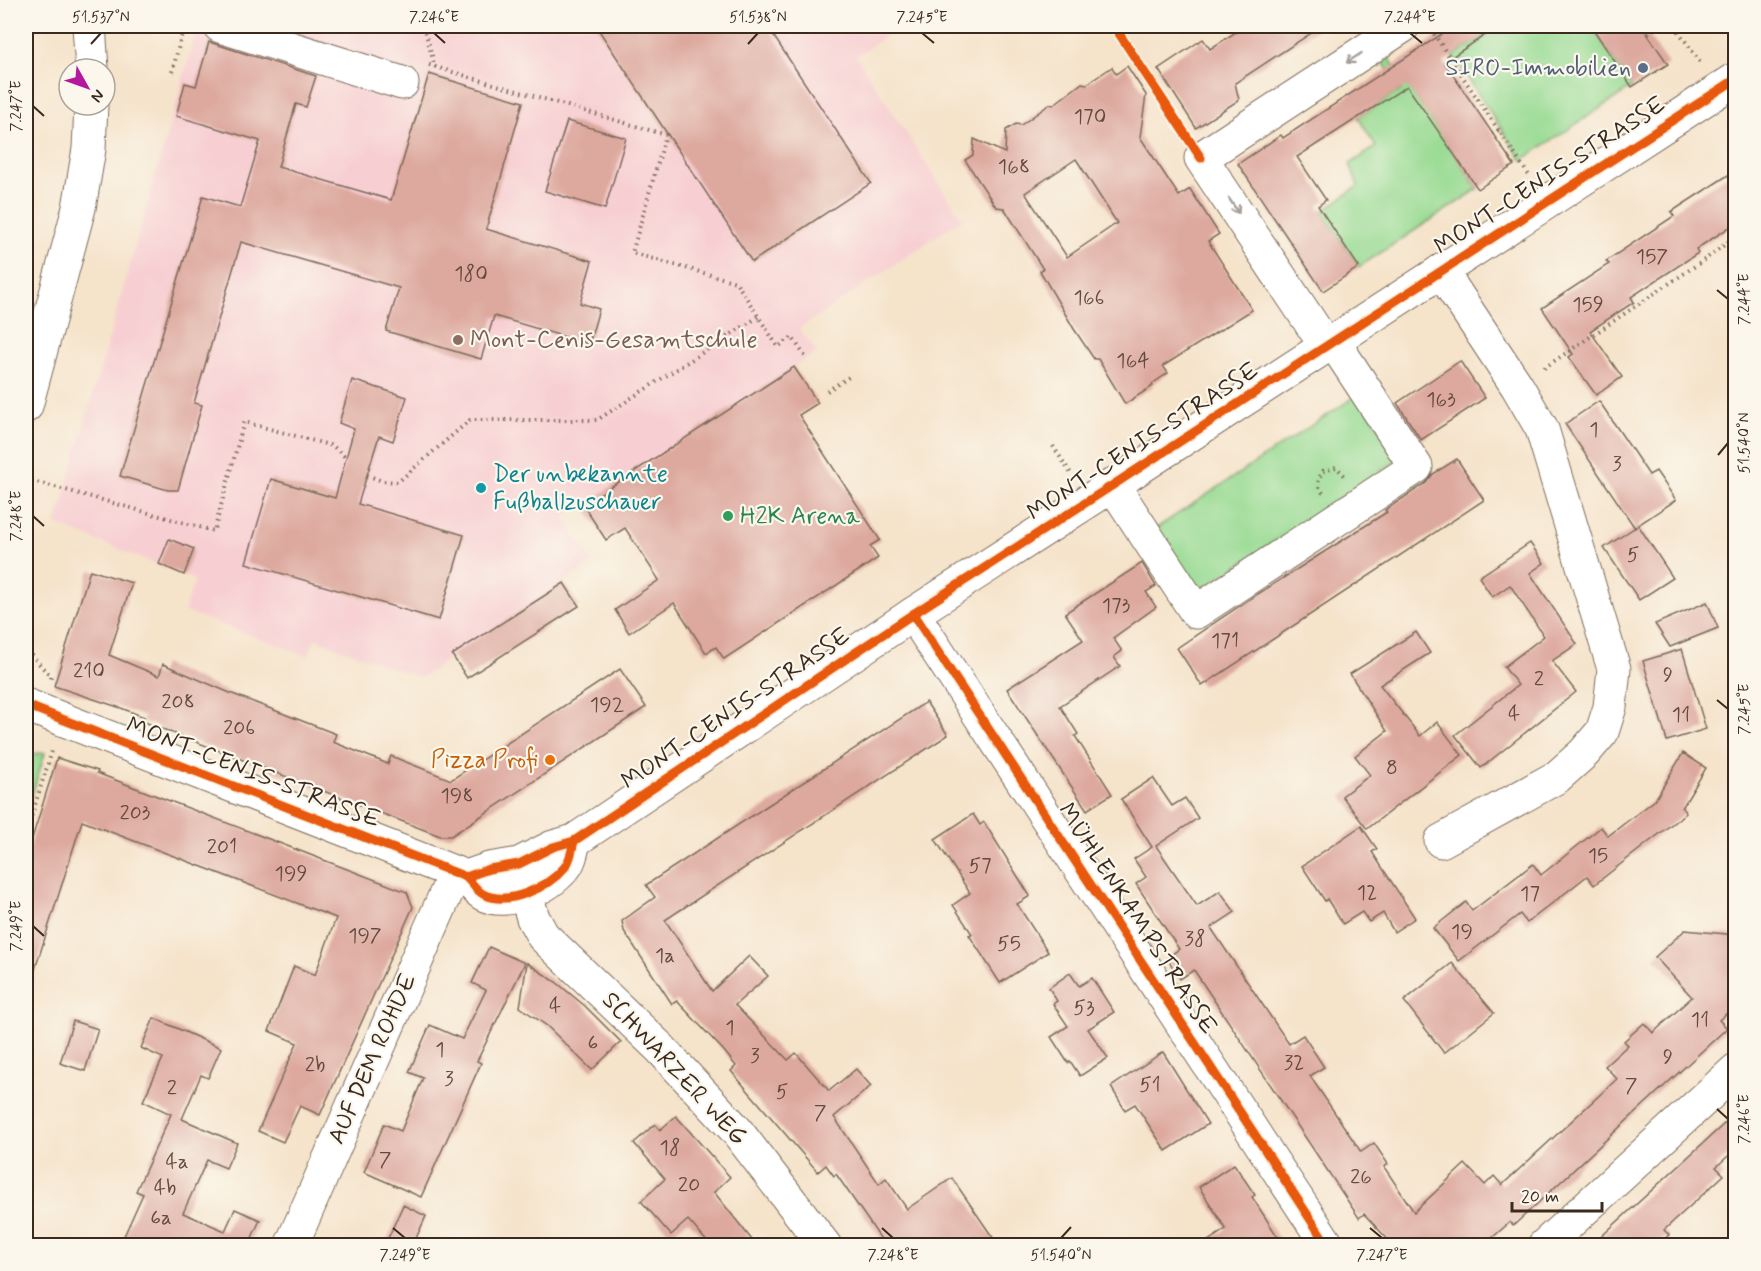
<svg xmlns="http://www.w3.org/2000/svg" width="1761" height="1271" font-family="Mynerve,sans-serif">
	<style>
		.built { fill: #f7cfd2 }
		.green { fill: #97da92; stroke: #698258; stroke-width: 1.5 }
		.building { fill: #dda89e; fill-rule: evenodd }
		.lines { fill: none; stroke-linecap: round; stroke-linejoin: round }
		.minor-casing { stroke: #7c6b5a; stroke-width: 35 }
		.path { stroke: #7c6b5a; stroke-width: 4; stroke-dasharray: 1.5 4.5; stroke-linecap: butt }
		.minor { stroke: #fff; stroke-width: 33 }
		.cycleway-casing { stroke: #fbf7ec; stroke-width: 13 }
		.cycleway { stroke: #e8590c; stroke-width: 9 }
		.oneway { stroke: #a79f9a }
		.ticks { fill: none; stroke: #3b2a1e; stroke-width: 2 }
		.service-dot { fill: #5c6f8a; stroke: #fbf7ec; stroke-width: 2 }
		.education-dot { fill: #8d6e63; stroke: #fbf7ec; stroke-width: 2 }
		.culture-dot { fill: #0f9aa8; stroke: #fbf7ec; stroke-width: 2 }
		.leisure-dot { fill: #2e9e5b; stroke: #fbf7ec; stroke-width: 2 }
		.food-dot { fill: #e8710a; stroke: #fbf7ec; stroke-width: 2 }
		.labels { text-anchor: middle; dominant-baseline: central; stroke-width: 4.5; stroke-linejoin: round; paint-order: stroke }
		.number-label { font-size: 21px; fill: #644a3e }
		.service-label { font-size: 24px; fill: #4e5e75; stroke: #fbf7ec; text-anchor: end }
		.street-label { font-size: 24px; fill: #3b2a1e; stroke: #fbf7ec }
		.education-label { font-size: 24px; fill: #785e54; stroke: #fbf7ec; text-anchor: start }
		.culture-label { font-size: 24px; fill: #0d838f; stroke: #fbf7ec; text-anchor: start }
		.leisure-label { font-size: 24px; fill: #27864d; stroke: #fbf7ec; text-anchor: start }
		.food-label { font-size: 24px; fill: #c56008; stroke: #fbf7ec; text-anchor: end }
		.neatline { fill: none; stroke: #3b2a1e; stroke-width: 2 }
		.ticks-label { font-size: 15px; text-anchor: middle; fill: #3b2a1e }
	</style>
	<rect width="100%" height="100%" fill="#fbf7ec"/>
	<filter id="ink" filterUnits="userSpaceOnUse"><feTurbulence type="fractalNoise" baseFrequency=".0167" numOctaves="2"/><feDisplacementMap in="SourceGraphic" scale="12" xChannelSelector="R" yChannelSelector="G"/><feConvolveMatrix kernelMatrix="1 2 1 2 8 2 1 2 1" color-interpolation-filters="sRGB"/></filter>
	<filter id="wash" filterUnits="userSpaceOnUse"><feTurbulence type="fractalNoise" baseFrequency=".008" numOctaves="4" result="noise"/><feDisplacementMap in="SourceGraphic" scale="24" xChannelSelector="R" yChannelSelector="G"/><feGaussianBlur stdDeviation="1.35" result="paint"/><feColorMatrix in="noise" values="0 0 0 0 0 0 0 0 0 0 0 0 0 0 0 0 0 1.4 0 .05"/><feComposite in="paint" operator="in"/></filter>
	<g filter="url(#wash)">
		<rect width="100%" height="100%" fill="#f5e3ca"/>
		<path class="built" d="M198,26H901L856,56L962,219L799,329L817,352L564,517L593,563L420,678L315,639L308,656L184,611L195,580L56,524Z"/>
		<g class="green">
			<path d="M1499,26H1591L1632,87L1522,160L1453,56Z"/>
			<path d="M1387,55L1478,189L1359,267L1322,212L1358,186L1350,164L1376,147L1358,117L1401,90L1381,59Z"/>
			<path d="M1359,394L1398,460L1198,592L1155,529Z"/>
			<path d="M45,753L26,814V754Z"/>
		</g>
		<g id="blocks">
			<g class="building">
				<path d="M596,26H767L871,183L752,262Z"/>
				<path d="M1245,26H1322L1235,83L1239,100L1196,128L1158,69L1203,39L1210,49Z"/>
				<path d="M1454,26H1499L1444,62L1514,165L1478,189L1407,86L1297,157L1326,200L1318,206L1359,267L1323,291L1238,164L1281,135L1283,138Z"/>
				<path d="M1591,26H1642L1668,64L1632,87Z"/>
				<path d="M209,42L316,76L306,107L296,104L278,167L391,200L429,74L523,102L486,229L592,261L580,303L599,309L589,344L494,316L481,359L386,331L399,288L241,242L194,403L202,405L178,490H168L120,476L203,196L240,207L260,141L176,116L185,83L196,86Z"/>
				<path d="M1127,66L1146,95L1140,137L1179,196L1190,189L1219,234L1208,241L1252,310L1163,366L1168,373L1152,384L1153,386L1125,404L1098,359H1094L1074,329L1040,271L1043,269L1004,208L996,207L965,160L973,155L974,139L1005,153L1006,130L1016,124L1021,125L1050,104L1053,105L1082,83L1087,84L1112,67L1116,74ZM1076,159L1117,223L1067,257L1025,193Z"/>
				<path d="M567,121L626,138L605,209L545,191Z"/>
				<path d="M1736,170V223L1696,249L1698,253L1631,297L1634,302L1590,331L1622,377L1596,395L1569,357L1573,354L1542,308L1609,264L1606,261L1674,216L1671,212Z"/>
				<path d="M1460,361L1485,398L1421,440L1397,403Z"/>
				<path d="M794,367L818,403L799,415L880,540L870,546L878,558L724,659L716,647L706,653L674,603L629,633L615,610L659,580L625,528L606,540L583,505Z"/>
				<path d="M352,380L407,397L393,441L379,436L358,504L464,535L439,620L246,563L271,479L335,498L354,429L339,423Z"/>
				<path d="M1599,401L1649,475L1656,471L1676,500L1638,525L1673,578L1639,600L1604,548L1637,526L1635,528L1565,424Z"/>
				<path d="M1457,459L1484,500L1202,686L1177,648L1250,599L1387,512L1385,510L1426,483L1433,474Z"/>
				<path d="M169,539L194,549L184,575L159,564Z"/>
				<path d="M1530,543L1544,563L1530,573L1577,644L1552,661L1576,692L1481,768L1455,735L1518,685L1504,667L1544,636L1510,585L1492,597L1479,577Z"/>
				<path d="M1142,563L1156,586L1146,592L1156,607L1113,638L1122,651L1114,657L1120,666L1060,706L1078,734L1075,736L1112,794L1087,810L1007,689L1083,640L1065,613Z"/>
				<path d="M90,570L132,583L109,655L159,676L163,664L230,693L336,734L333,742L388,764L391,756L451,780L620,669L646,707L451,836H440L142,721L144,717L121,708L54,686Z"/>
				<path d="M564,583L579,606L467,678L452,655Z"/>
				<path d="M1707,602L1718,628L1670,647L1655,624Z"/>
				<path d="M1416,632L1430,653L1380,685L1420,736L1437,722L1462,755L1367,829L1342,796L1370,775L1355,756L1387,731L1350,674Z"/>
				<path d="M1682,649L1706,729L1667,741L1643,661Z"/>
				<path d="M926,702L948,735L665,920L712,991L749,956L768,976L735,1005L788,1060L796,1053L829,1091L856,1069L871,1086L834,1117L879,1184L886,1178L907,1209L952,1178L998,1245H885L836,1174L834,1176L826,1165L818,1172L731,1071L736,1066L724,1051L677,1001L672,1004L624,931L622,921L655,897L646,885Z"/>
				<path d="M1683,753L1706,768L1682,808L1686,813L1594,885L1587,876L1527,923L1520,914L1459,961L1433,928L1466,902L1472,911L1533,864L1541,875L1601,827L1608,836L1655,800Z"/>
				<path d="M57,758L98,771L97,773L407,892L413,907L320,1115L300,1106L283,1142L258,1131L297,1043L269,1031L294,966L315,975L336,918L82,821L31,982L26,981V858Z"/>
				<path d="M1153,778L1172,806L1185,798L1198,818L1156,846L1197,906L1220,891L1235,912L1211,928L1289,1044L1303,1035L1324,1067L1310,1076L1361,1152L1374,1143L1388,1164L1384,1167L1414,1212L1465,1164L1485,1185L1494,1176L1502,1185L1617,1079L1605,1066L1628,1045L1624,1041L1644,1023L1653,1033L1692,997L1655,957L1685,930L1736,935V1005L1719,1020L1727,1028L1513,1226L1510,1222L1484,1245H1393L1364,1214L1359,1218L1194,970L1180,979L1167,958L1179,949L1136,884L1146,877L1134,859L1152,847L1121,799Z"/>
				<path d="M973,814L980,825L984,822L1030,896L1017,904L1048,952L1000,983L969,935L972,934L953,905L970,893L935,839Z"/>
				<path d="M1361,826L1377,849L1372,852L1415,918L1394,932L1383,913L1369,922L1362,912L1343,924L1327,899L1325,901L1302,866Z"/>
				<path d="M489,947L525,963L477,1061L481,1063L421,1197L364,1172L384,1124L401,1131L423,1078L409,1072L430,1025L462,1039L486,990L472,983Z"/>
				<path d="M527,963L556,982L585,1006L621,1042L592,1070L547,1026L520,1007Z"/>
				<path d="M1452,963L1494,1013L1444,1053L1404,1001Z"/>
				<path d="M1070,973L1079,986L1092,978L1114,1012L1088,1029L1108,1058L1080,1076L1070,1061L1068,1063L1051,1037L1068,1026L1053,1004L1057,1001L1049,988Z"/>
				<path d="M154,1018L221,1048L208,1078L201,1075L182,1119L237,1143L226,1168L207,1160L183,1213L225,1231L235,1209L260,1220L250,1242L258,1245H120L143,1194L136,1191L171,1114L143,1101L163,1058L141,1048Z"/>
				<path d="M73,1021L98,1029L85,1071L60,1063Z"/>
				<path d="M1163,1052L1208,1124L1166,1151L1135,1104L1125,1110L1111,1087Z"/>
				<path d="M1736,1113V1149L1716,1167L1724,1175L1664,1230L1669,1235L1657,1245H1592Z"/>
				<path d="M676,1116L730,1177L714,1192L756,1245H710L688,1220L671,1235L641,1201L665,1179L634,1143L655,1124L660,1130Z"/>
				<path d="M1234,1164L1255,1195L1252,1197L1283,1245H1202L1226,1229L1199,1187Z"/>
				<path d="M403,1205L426,1216L413,1245H385Z"/>
			</g>
		</g>
	</g>
	<g filter="url(#ink)">
		<use href="#blocks" fill-opacity="0" stroke="#7c6b5a" stroke-width="1.5"/>
		<g class="lines">
			<g class="minor-casing">
				<g id="minor">
					<path d="M89,26L92,69"/>
					<path d="M220,26L402,83"/>
					<path d="M1441,271L1517,386L1542,429L1614,669L1610,707L1602,732L1584,753L1557,777L1441,841"/>
					<path d="M1326,346L1201,158L1403,26"/>
					<path d="M26,406L79,208L89,149L91,105"/>
					<path d="M1113,485L1196,612L1416,467L1333,341"/>
					<path d="M913,614L1328,1246"/>
					<path d="M26,705L466,877C471,882 477,891 483,894C508,907 548,887 564,868C570,862 572,850 574,841"/>
					<path d="M466,877L489,869L519,864L553,847L574,841L913,614L1113,485L1736,79"/>
					<path d="M526,894L533,918L543,936L660,1048L736,1130L825,1246"/>
					<path d="M291,1246L455,873"/>
					<path d="M1544,1246L1736,1070"/>
				</g>
			</g>
			<g class="path">
				<path d="M424,26L435,67"/>
				<path d="M1675,26L1701,64"/>
				<path d="M1648,33L1659,26"/>
				<path d="M1434,34L1530,177"/>
				<path d="M429,65L666,135L632,253L736,282L778,347L792,337L807,359"/>
				<path d="M1450,71L1456,67"/>
				<path d="M172,72L184,26"/>
				<path d="M1492,134L1499,130"/>
				<path d="M1544,368L1707,258L1736,236"/>
				<path d="M827,391L849,377"/>
				<path d="M1053,446L1072,475"/>
				<path d="M367,475L382,481L398,482L470,420H597L758,317"/>
				<path d="M26,479L214,531L244,422L333,446L346,458"/>
				<path d="M1323,493C1316,485 1318,479 1323,471L1336,467L1345,476"/>
				<path d="M27,650L51,677L50,680"/>
				<path d="M26,833L53,748"/>
			</g>
			<use href="#minor" class="minor"/>
			<g class="cycleway-casing">
				<g id="cycleway">
					<path d="M1114,26L1201,158"/>
					<path d="M913,614L1328,1246"/>
					<path d="M26,705L466,877C471,882 477,891 483,894C508,907 548,887 564,868C570,862 572,850 574,841"/>
					<path d="M466,877L489,869L519,864L553,847L574,841L913,614L1113,485L1736,79"/>
				</g>
			</g>
			<use href="#cycleway" class="cycleway"/>
		</g>
		<defs><path id="oneway-shaft" d="M-6 0H5M1.5-3L5.5 0L1.5 3" fill="none" stroke-width="1.6" stroke-linecap="round" stroke-linejoin="round" transform="scale(1.5)"/></defs>
		<g class="oneway">
			<use href="#oneway-shaft" transform="translate(1354 58) rotate(147)"/>
			<use href="#oneway-shaft" transform="translate(1234 206) rotate(56)"/>
		</g>
	</g>
	<path class="ticks" d="M434,33L445,43M922,33L934,43M1410,33L1422,43M91,44L101,33M748,44L758,33M33,106L44,116M1717,290L1728,299M1718,455L1728,443M33,516L44,526M1717,700L1728,709M33,926L44,936M1717,1109L1728,1119M393,1228L405,1238M882,1228L893,1238M1370,1228L1382,1238M1061,1238L1071,1227"/>
	<circle class="service-dot" cx="1643" cy="68" r="6"/>
	<circle class="education-dot" cx="458" cy="340" r="6"/>
	<circle class="culture-dot" cx="481" cy="488" r="6"/>
	<circle class="leisure-dot" cx="728" cy="516" r="6"/>
	<circle class="food-dot" cx="550" cy="760" r="6"/>
	<g class="labels">
		<g class="number-label">
			<text x="1090" y="117">170</text>
			<text x="1014" y="167">168</text>
			<text x="1652" y="257">157</text>
			<text x="471" y="274">180</text>
			<text x="1089" y="298">166</text>
			<text x="1588" y="305">159</text>
			<text x="1133" y="361">164</text>
			<text x="1441" y="400">163</text>
			<text x="1594" y="430">1</text>
			<text x="1617" y="464">3</text>
			<text x="1633" y="555">5</text>
			<text x="1116" y="606">173</text>
			<text x="1225" y="641">171</text>
			<text x="89" y="671">210</text>
			<text x="1668" y="675">9</text>
			<text x="1539" y="679">2</text>
			<text x="178" y="702">208</text>
			<text x="607" y="705">192</text>
			<text x="1514" y="714">4</text>
			<text x="1681" y="715">11</text>
			<text x="239" y="728">206</text>
			<text x="1392" y="768">8</text>
			<text x="457" y="796">198</text>
			<text x="135" y="813">203</text>
			<text x="222" y="847">201</text>
			<text x="1598" y="856">15</text>
			<text x="980" y="866">57</text>
			<text x="291" y="874">199</text>
			<text x="1367" y="893">12</text>
			<text x="1530" y="894">17</text>
			<text x="1462" y="932">19</text>
			<text x="365" y="936">197</text>
			<text x="1195" y="939">38</text>
			<text x="1009" y="944">55</text>
			<text x="665" y="956">1a</text>
			<text x="555" y="1006">4</text>
			<text x="1084" y="1008">53</text>
			<text x="1700" y="1020">11</text>
			<text x="730" y="1028">1</text>
			<text x="593" y="1043">6</text>
			<text x="440" y="1050">1</text>
			<text x="755" y="1056">3</text>
			<text x="1668" y="1057">9</text>
			<text x="1294" y="1063">32</text>
			<text x="315" y="1065">2b</text>
			<text x="449" y="1079">3</text>
			<text x="1150" y="1085">51</text>
			<text x="1631" y="1086">7</text>
			<text x="172" y="1088">2</text>
			<text x="782" y="1092">5</text>
			<text x="820" y="1113">7</text>
			<text x="670" y="1148">18</text>
			<text x="385" y="1160">7</text>
			<text x="177" y="1162">4a</text>
			<text x="1361" y="1177">26</text>
			<text x="689" y="1185">20</text>
			<text x="165" y="1188">4b</text>
			<text x="161" y="1218">6a</text>
		</g>
		<g class="service-label">
			<text x="1631" y="68">SIRO-Immobilien</text>
		</g>
		<g class="street-label">
			<text transform="translate(1550 176) rotate(-33)">MONT-CENIS-STRASSE</text>
			<text transform="translate(1143 442) rotate(-33)">MONT-CENIS-STRASSE</text>
			<text transform="translate(736 709) rotate(-34)">MONT-CENIS-STRASSE</text>
			<text transform="translate(253 773) rotate(21)">MONT-CENIS-STRASSE</text>
			<text transform="translate(1137 919) rotate(57)">MÜHLENKAMPSTRASSE</text>
			<text transform="translate(373 1059) rotate(-66)">AUF DEM ROHDE</text>
			<text transform="translate(674 1069) rotate(47)">SCHWARZER WEG</text>
		</g>
		<g class="education-label">
			<text x="470" y="340">Mont-Cenis-Gesamtschule</text>
		</g>
		<g class="culture-label">
			<text x="493" y="474">Der unbekannte<tspan x="493" dy="28">Fußballzuschauer</tspan></text>
		</g>
		<g class="leisure-label">
			<text x="740" y="516">H2K Arena</text>
		</g>
		<g class="food-label">
			<text x="538" y="760">Pizza Profi</text>
		</g>
	</g>
	<rect width="1761" height="1271" fill="none" stroke="#fbf7ec" stroke-width="66"/>
	<g transform="translate(87 87) rotate(130)"><circle r="28" fill="#fbf7ec" stroke="#aea59a" stroke-width="1.5"/>
	<path d="M0-4.5L10 22L0 15L-10 22Z" fill="#b5179e"/>
	<text y="-9" font-size="16" font-weight="bold" text-anchor="middle" fill="#3b2a1e">N</text>
	</g>
	<path d="M1512 1202v9h90v-9" fill="none" stroke="#3b2a1e" stroke-width="3"/>
	<text x="1521" y="1202" font-size="18" fill="#3b2a1e" stroke="#fbf7ec" stroke-width="4.5" paint-order="stroke">20 m</text>
	<rect x="33" y="33" width="1695" height="1205" class="neatline"/>
	<g class="ticks-label">
		<text x="101" y="22">51.537°N</text>
		<text x="434" y="22">7.246°E</text>
		<text x="758" y="22">51.538°N</text>
		<text x="922" y="22">7.245°E</text>
		<text x="1410" y="22">7.244°E</text>
		<text transform="translate(16 106) rotate(-90)" y="5">7.247°E</text>
		<text transform="translate(1744 299) rotate(-90)" y="5">7.244°E</text>
		<text transform="translate(1744 443) rotate(-90)" y="5">51.540°N</text>
		<text transform="translate(16 516) rotate(-90)" y="5">7.248°E</text>
		<text transform="translate(1744 709) rotate(-90)" y="5">7.245°E</text>
		<text transform="translate(16 926) rotate(-90)" y="5">7.249°E</text>
		<text transform="translate(1744 1119) rotate(-90)" y="5">7.246°E</text>
		<text x="405" y="1260">7.249°E</text>
		<text x="893" y="1260">7.248°E</text>
		<text x="1061" y="1260">51.540°N</text>
		<text x="1382" y="1260">7.247°E</text>
	</g>
</svg>
